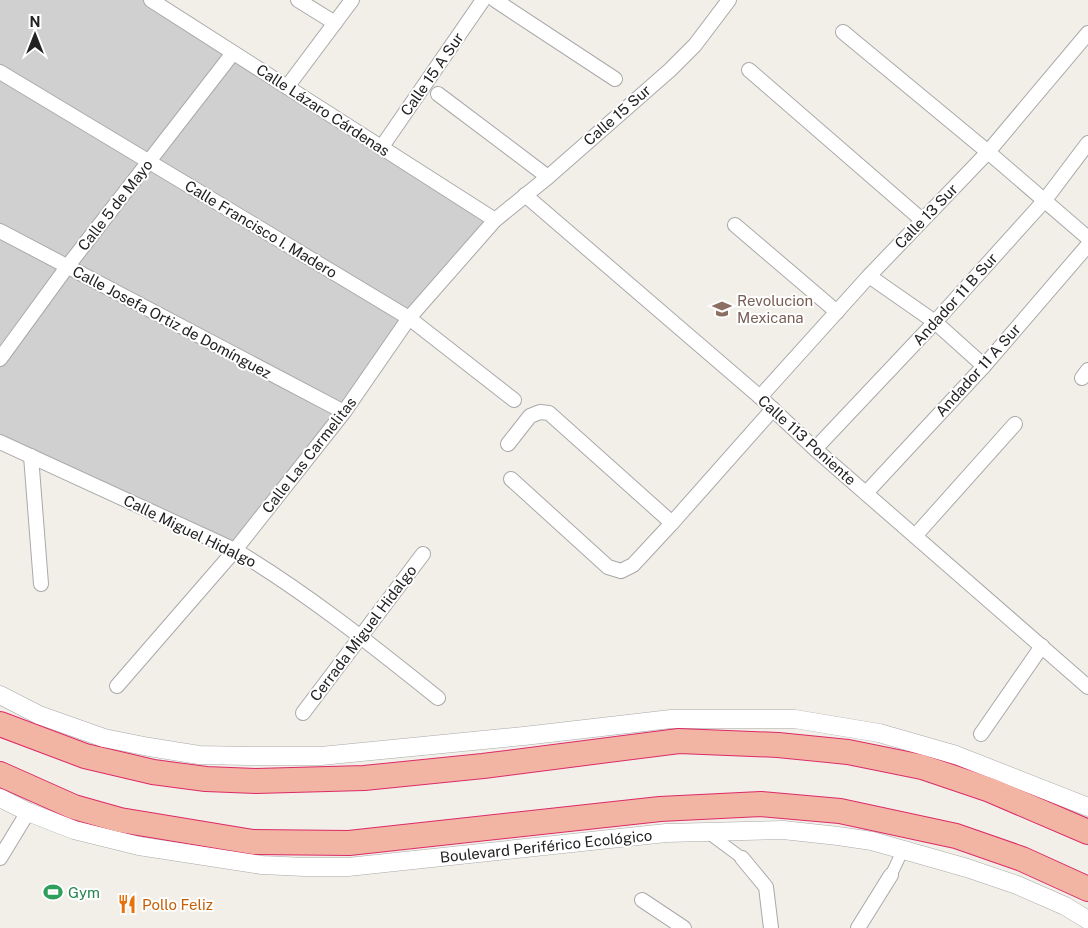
<svg xmlns="http://www.w3.org/2000/svg" width="1088" height="928" font-family="'Public Sans',sans-serif">
	<style>
		.religious { fill: #d0d0d0 }
		.lines { fill: none; stroke-linecap: round; stroke-linejoin: round }
		.pedestrian-casing { stroke: #a9a9a9; stroke-width: 13 }
		.minor-casing { stroke: #a9a9a9; stroke-width: 16 }
		.tertiary-casing { stroke: #a9a9a9; stroke-width: 19 }
		.trunk-casing { stroke: #dc2a67; stroke-width: 26 }
		.pedestrian { stroke: #fff; stroke-width: 11 }
		.minor { stroke: #fff; stroke-width: 14 }
		.tertiary { stroke: #fff; stroke-width: 18 }
		.trunk { stroke: #f2b4a3; stroke-width: 24 }
		.labels { text-anchor: middle; dominant-baseline: central; stroke-width: 4; stroke-linejoin: round; paint-order: stroke }
		.street-label { font-size: 15px; fill: #222; stroke: #fff }
		.education-label { font-size: 15px; fill: #785e54; stroke: #fff; text-anchor: start }
		.leisure-label { font-size: 15px; fill: #27864d; stroke: #fff; text-anchor: start }
		.food-label { font-size: 15px; fill: #c56008; stroke: #fff; text-anchor: start }
	</style>
	<rect width="100%" height="100%" fill="#f2efe9"/>
	<path class="religious" d="M0,0H151L495,220L235,550L0,435Z"/>
	<g class="lines">
		<g class="pedestrian-casing">
			<g id="pedestrian">
				<path d="M707,832L742,858"/>
				<path d="M891,875L903,850"/>
			</g>
		</g>
		<g class="minor-casing">
			<g id="minor">
				<path d="M151,0L495,220"/>
				<path d="M298,0L335,23"/>
				<path d="M495,0L615,79"/>
				<path d="M843,32L988,152L1088,238"/>
				<path d="M749,70L922,220"/>
				<path d="M0,72L409,318L514,400"/>
				<path d="M287,87L352,0"/>
				<path d="M438,94L548,177"/>
				<path d="M381,148L483,0"/>
				<path d="M525,195L760,397L815,449L1088,687"/>
				<path d="M735,225L837,312"/>
				<path d="M0,231L344,412"/>
				<path d="M869,276L935,322L984,366"/>
				<path d="M0,359L67,267L233,53"/>
				<path d="M1082,378L1088,370"/>
				<path d="M760,397L869,276L988,152L1088,33"/>
				<path d="M0,442L235,550C307,593 373,646 438,698"/>
				<path d="M508,444L530,416L540,412L549,413L672,523"/>
				<path d="M815,449L935,322L1045,200L1088,143"/>
				<path d="M31,456L41,584"/>
				<path d="M511,479L608,567L621,571L633,565L672,523L773,409"/>
				<path d="M866,493L984,366L1088,245"/>
				<path d="M915,536L1015,424"/>
				<path d="M117,686L235,550L344,412L409,318L495,220L548,177L670,70L695,45L729,0"/>
				<path d="M303,713L423,554"/>
				<path d="M981,734L1042,646"/>
				<path d="M0,858L28,812"/>
				<path d="M742,858L766,887L771,928"/>
				<path d="M642,900L684,928"/>
				<path d="M858,928L891,875"/>
			</g>
		</g>
		<g class="tertiary-casing">
			<g id="tertiary">
				<path d="M0,695L39,715L104,738L149,747L199,755L249,756H321L524,736L671,719H795L879,733L956,755L1088,807"/>
				<path d="M0,798L28,812L74,830L139,846L262,865L305,867H348L666,833L783,830L838,836L872,841L967,868L1017,885L1065,906L1088,920"/>
			</g>
		</g>
		<g class="trunk-casing">
			<g id="trunk">
				<path d="M0,724L85,756L153,772L206,779L256,781L364,778L483,766L679,741L778,745L848,752L922,767L990,790L1088,832"/>
				<path d="M0,774L74,807L120,820L253,842L349,843L660,809L761,804L840,811L956,836L1022,859L1088,889"/>
			</g>
		</g>
		<use href="#pedestrian" class="pedestrian"/>
		<use href="#minor" class="minor"/>
		<use href="#tertiary" class="tertiary"/>
		<use href="#trunk" class="trunk"/>
	</g>
	<defs>
		<g id="school-bare" transform="scale(1.5)"><path d="M0-5L7-2L0 1L-7-2ZM-4 1L0 2.5L4 1V4Q0 6-4 4Z" fill="#8d6e63" stroke="#fff" stroke-width="2.5" paint-order="stroke"/></g>
		<g id="stadium-bare" transform="scale(1.5)"><path d="M0-5a6.5 5 0 1 0 0 10a6.5 5 0 1 0 0-10ZM-3.5-1.8h7v3.6h-7Z" fill="#2e9e5b" stroke="#fff" stroke-width="2.5" paint-order="stroke"/></g>
		<g id="restaurant-bare" transform="scale(1.5)"><path d="M-5-6h1v4h1v-4h1v4h1v-4h1v5L-1.5 .5V6h-2V.5L-5-1ZM5-6V6H3V1.5H1.5Q1.5-4 5-6Z" fill="#e8710a" stroke="#fff" stroke-width="2.5" paint-order="stroke"/></g>
	</defs>
	<g fill-rule="evenodd">
		<use href="#school-bare" x="722" y="309"/>
		<use href="#stadium-bare" x="53" y="892"/>
		<use href="#restaurant-bare" x="127" y="904"/>
	</g>
	<g class="labels">
		<g class="street-label">
			<text transform="translate(432 74) rotate(-55)">Calle 15 A Sur</text>
			<text transform="translate(323 110) rotate(33)">Calle Lázaro Cárdenas</text>
			<text transform="translate(617 115) rotate(-41)">Calle 15 Sur</text>
			<text transform="translate(115 205) rotate(-52)">Calle 5 de Mayo</text>
			<text transform="translate(926 216) rotate(-46)">Calle 13 Sur</text>
			<text transform="translate(261 229) rotate(31)">Calle Francisco I. Madero</text>
			<text transform="translate(955 299) rotate(-48)">Andador 11 B Sur</text>
			<text transform="translate(172 322) rotate(28)">Calle Josefa Ortiz de Domínguez</text>
			<text transform="translate(978 370) rotate(-48)">Andador 11 A Sur</text>
			<text transform="translate(807 440) rotate(42)">Calle 113 Poniente</text>
			<text transform="translate(309 455) rotate(-52)">Calle Las Carmelitas</text>
			<text transform="translate(190 531) rotate(26)">Calle Miguel Hidalgo</text>
			<text transform="translate(363 633) rotate(-53)">Cerrada Miguel Hidalgo</text>
			<text transform="translate(546 846) rotate(-6)">Boulevard Periférico Ecológico</text>
		</g>
		<g class="education-label">
			<text x="737" y="300">Revolucion<tspan x="737" dy="17">Mexicana</tspan></text>
		</g>
		<g class="leisure-label">
			<text x="68" y="892">Gym</text>
		</g>
		<g class="food-label">
			<text x="142" y="904">Pollo Feliz</text>
		</g>
	</g>
	<g transform="translate(35 35)" stroke="#ffffff" stroke-width="4" paint-order="stroke">
	<path d="M0-4L9 19L0 12L-9 19Z" fill="#222222"/>
	<text y="-8" font-size="14" font-weight="bold" text-anchor="middle" fill="#222222">N</text>
	</g>
</svg>
